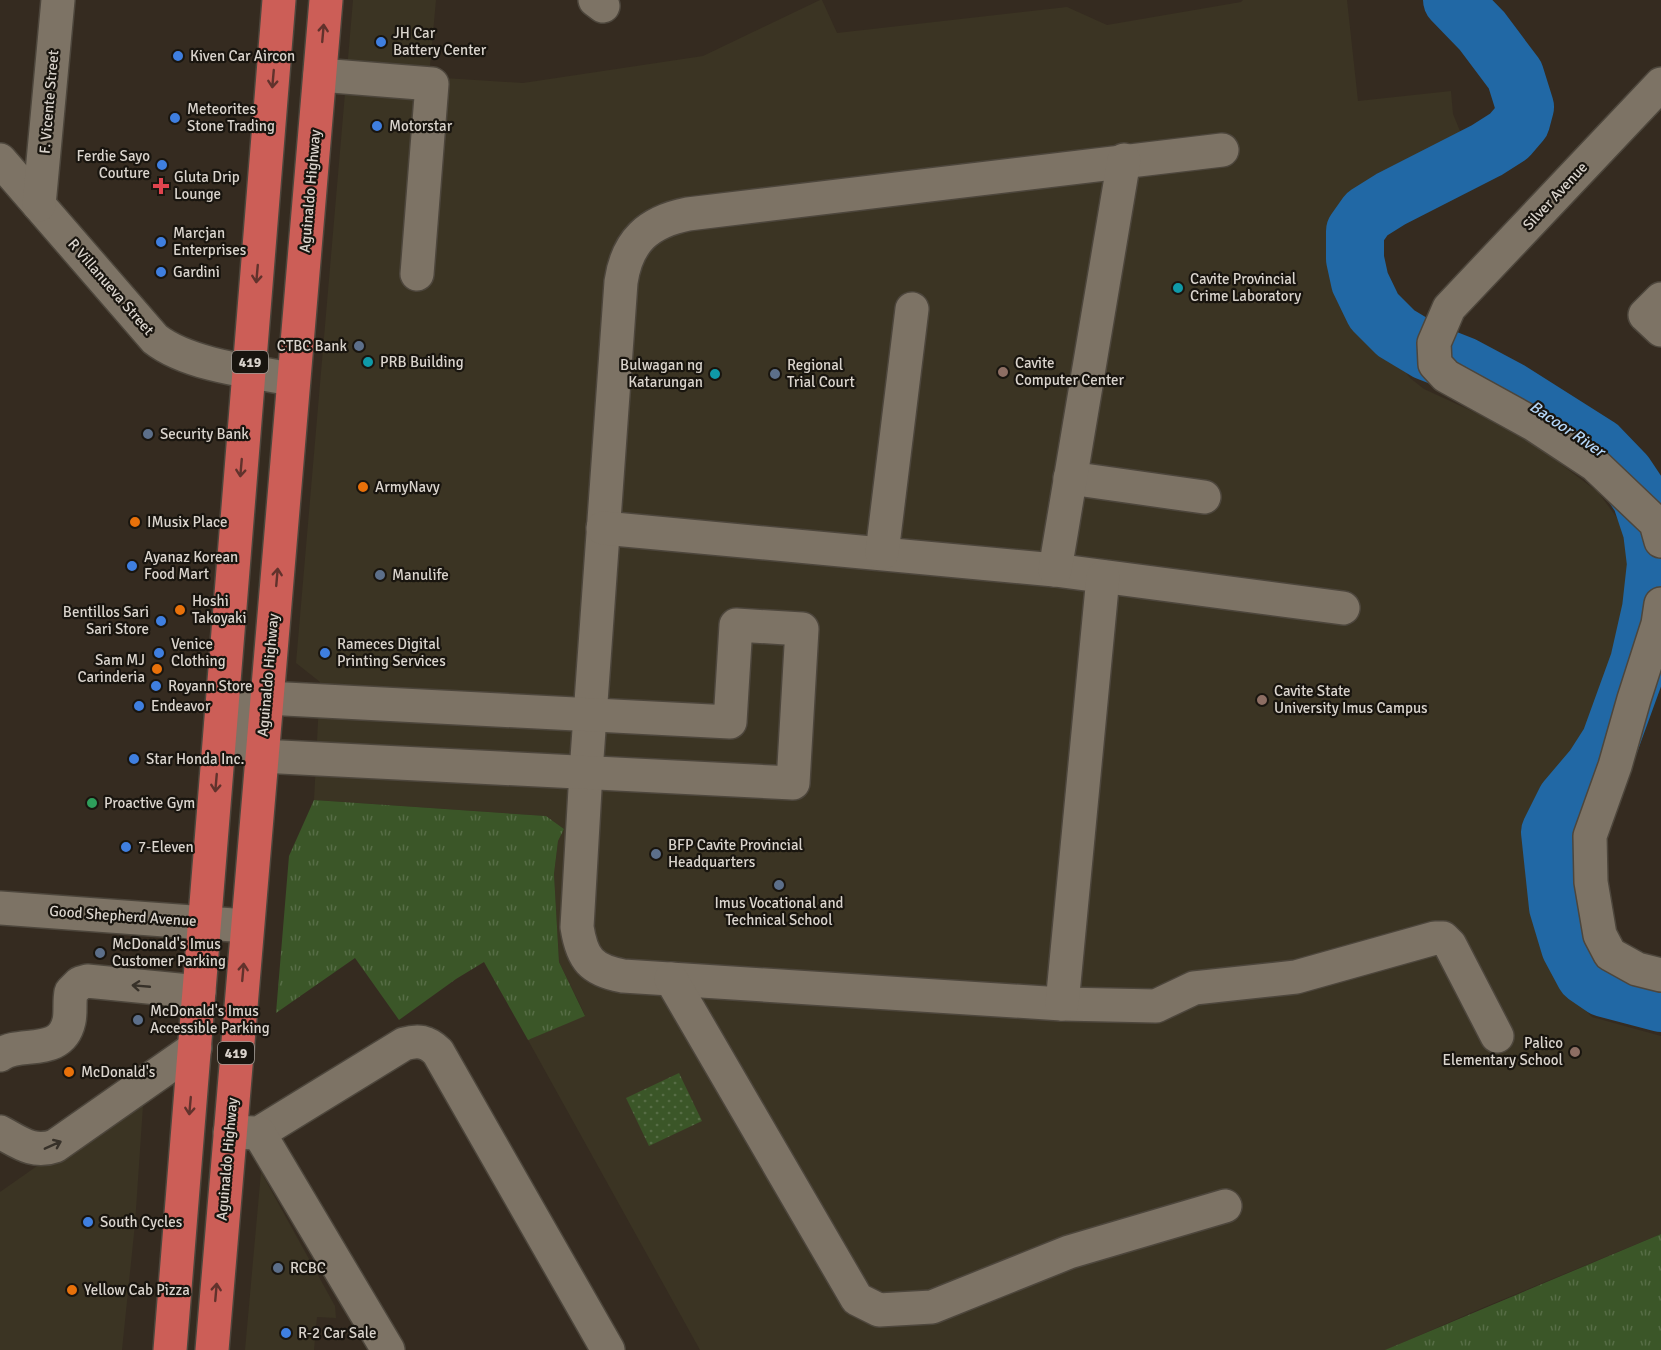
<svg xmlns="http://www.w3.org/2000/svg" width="1661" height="1350" font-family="Signika,sans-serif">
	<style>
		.commercial { fill: #3b3423 }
		.grass { fill: url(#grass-tufts) }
		.garden { fill: url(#garden-dots) }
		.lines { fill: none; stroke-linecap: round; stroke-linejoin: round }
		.river { stroke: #2168a5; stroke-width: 58 }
		.minor-casing { stroke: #4d463c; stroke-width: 36 }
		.highway-casing { stroke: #4d463c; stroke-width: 36 }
		.minor { stroke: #7d7365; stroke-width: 33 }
		.highway { stroke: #cc5e57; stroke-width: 33 }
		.oneway { stroke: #61322c }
		.oneway2 { stroke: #373129 }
		.shop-dot { fill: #3f7fe0; stroke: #19150f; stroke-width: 2 }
		.health-dot { fill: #e0444e; stroke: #19150f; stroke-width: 2 }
		.culture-dot { fill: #0f9aa8; stroke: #19150f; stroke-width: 2 }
		.service-dot { fill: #5c6f8a; stroke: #19150f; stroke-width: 2 }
		.education-dot { fill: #8d6e63; stroke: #19150f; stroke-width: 2 }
		.food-dot { fill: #e8710a; stroke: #19150f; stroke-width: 2 }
		.leisure-dot { fill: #2e9e5b; stroke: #19150f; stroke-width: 2 }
		.labels { text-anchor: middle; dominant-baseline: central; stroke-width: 4.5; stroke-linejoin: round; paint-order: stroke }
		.shield { fill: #19150f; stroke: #a09b94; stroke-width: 1.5 }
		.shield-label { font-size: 14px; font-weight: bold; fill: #dad4cd }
		.poi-label { font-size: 15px; fill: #dad4cd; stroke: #19150f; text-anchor: start }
		.street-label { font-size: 15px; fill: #dad4cd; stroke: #19150f }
		.water-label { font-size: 16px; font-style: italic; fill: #b4d6f8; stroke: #19150f }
	</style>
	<defs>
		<pattern id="grass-tufts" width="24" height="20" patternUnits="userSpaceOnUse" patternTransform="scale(1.5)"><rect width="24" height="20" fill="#3b5628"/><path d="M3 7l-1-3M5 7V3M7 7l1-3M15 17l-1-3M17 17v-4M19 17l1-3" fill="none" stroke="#576d46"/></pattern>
		<pattern id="garden-dots" width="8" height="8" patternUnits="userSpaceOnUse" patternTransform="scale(1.5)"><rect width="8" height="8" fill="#3b5628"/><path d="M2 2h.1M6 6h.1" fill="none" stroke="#576d46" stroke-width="1.8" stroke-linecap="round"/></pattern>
	</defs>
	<rect width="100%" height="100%" fill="#352b20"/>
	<g class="commercial">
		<path d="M353,0H436L429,77L523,83L703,56L820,0H822L837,33L1067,7L1107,25L1241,2L1243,0H1347L1358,101L1451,91L1453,114L1469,153L1362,209L1345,227L1346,260L1362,307L1383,342L1410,378L1424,389L1500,424L1534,444L1598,492L1623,526L1639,564L1644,611L1635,658L1603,743L1532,827L1529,837L1531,898L1546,953L1568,993L1592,1017L1661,1036V1234L1480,1309L1386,1350H700L528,1040L585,1015L559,962L554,874L558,841L564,829L546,816L314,800L320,682L296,663Z"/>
		<path d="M144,1091L135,1224L122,1350H0V1192Z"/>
		<path d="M261,1172L335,1306L336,1318L317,1317L314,1350H245Z"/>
	</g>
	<g class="grass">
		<path d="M314,800L546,816L564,829L558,841L554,874L559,962L585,1016L528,1040L484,962L456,979L399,1020L355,958L276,1013L289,856Z"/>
		<path d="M1661,1234V1350H1385Z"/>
	</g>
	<path class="garden" d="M679,1073L702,1121L649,1146L626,1098Z"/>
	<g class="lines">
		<path class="river" d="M1452,0L1482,31L1515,75L1525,107L1521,122L1509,136L1487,150L1391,199L1367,214L1355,231V259L1360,282L1374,311L1396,333L1426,351L1464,366L1509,390L1599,447L1625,474L1641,498L1652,531L1656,564L1651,609L1639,662L1610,742L1594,767L1566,800L1550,832L1558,907L1570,947L1585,975L1604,988L1661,1003"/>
		<g class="minor-casing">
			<g id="minor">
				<path d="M595,0L603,6"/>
				<path d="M320,75L432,84L417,274"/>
				<path d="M1661,84L1449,308L1434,343L1435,364L1446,376L1533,424L1595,465L1656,523L1661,541"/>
				<path d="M1222,150L688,214C648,222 627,241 621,282L586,772L577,927C582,959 591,970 623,976L1062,1004L1156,1006L1194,988L1296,977L1435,938H1443L1450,945L1497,1036"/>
				<path d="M0,160L155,339C188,365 252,372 293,379"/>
				<path d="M39,205L58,0"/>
				<path d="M1661,299L1645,315L1661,330"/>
				<path d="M1070,478L1204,497"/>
				<path d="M603,528L1055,570L1343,608"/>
				<path d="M882,553L912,309"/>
				<path d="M1055,570L1124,160"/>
				<path d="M1661,604L1658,624L1634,699L1615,766L1590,836L1591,882L1600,935L1610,954L1637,969L1661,975"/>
				<path d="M736,625L802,629L793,783L261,756L221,724L266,698L730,722Z"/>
				<path d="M0,908L247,926"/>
				<path d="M671,979L857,1299L879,1310L932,1307L1069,1252L1225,1206"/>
				<path d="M1062,1004L1103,577"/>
				<path d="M0,1055C19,1040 61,1058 69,1021C71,1012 69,1002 71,992L80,983L87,981L199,992"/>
				<path d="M0,1132C19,1142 33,1154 55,1146L195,1048"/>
				<path d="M230,1132L259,1133L404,1044C418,1040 427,1041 438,1052L608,1350"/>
				<path d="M259,1133L388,1350"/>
			</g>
		</g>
		<g class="highway-casing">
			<g id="highway">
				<path d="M170,1350L279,0"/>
				<path d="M212,1350L326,0"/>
			</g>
		</g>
		<use href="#minor" class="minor"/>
		<use href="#highway" class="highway"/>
	</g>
	<defs><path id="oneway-shaft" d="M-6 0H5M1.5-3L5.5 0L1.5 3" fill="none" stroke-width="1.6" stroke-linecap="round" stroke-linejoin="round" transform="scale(1.5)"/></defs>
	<g class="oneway">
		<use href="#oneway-shaft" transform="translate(323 33) rotate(-85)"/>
		<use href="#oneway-shaft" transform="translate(273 79) rotate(95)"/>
		<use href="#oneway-shaft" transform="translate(257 274) rotate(95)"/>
		<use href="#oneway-shaft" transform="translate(241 468) rotate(95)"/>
		<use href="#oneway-shaft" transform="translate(277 577) rotate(-85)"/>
		<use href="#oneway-shaft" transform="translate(216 783) rotate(95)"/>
		<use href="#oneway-shaft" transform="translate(243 972) rotate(-85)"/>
		<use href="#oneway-shaft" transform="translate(190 1106) rotate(95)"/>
		<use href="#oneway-shaft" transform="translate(216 1292) rotate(-85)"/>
	</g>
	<g class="oneway2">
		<use href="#oneway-shaft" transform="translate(141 986) rotate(-175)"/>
		<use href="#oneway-shaft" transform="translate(53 1145) rotate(-24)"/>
	</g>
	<g class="shop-dot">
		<circle cx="381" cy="42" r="6"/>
		<circle cx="178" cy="56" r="6"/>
		<circle cx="175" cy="118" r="6"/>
		<circle cx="377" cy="126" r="6"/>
		<circle cx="162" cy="165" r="6"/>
		<circle cx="161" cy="242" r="6"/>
		<circle cx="161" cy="272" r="6"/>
		<circle cx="132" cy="566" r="6"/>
		<circle cx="161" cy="621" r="6"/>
		<circle cx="159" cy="653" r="6"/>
		<circle cx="325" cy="653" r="6"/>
		<circle cx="156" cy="686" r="6"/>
		<circle cx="139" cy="706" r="6"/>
		<circle cx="134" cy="759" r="6"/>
		<circle cx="126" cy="847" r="6"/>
		<circle cx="88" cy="1222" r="6"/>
		<circle cx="286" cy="1333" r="6"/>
	</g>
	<path class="health-dot" d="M158 177h6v6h6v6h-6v6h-6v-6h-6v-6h6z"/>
	<g class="culture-dot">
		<circle cx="1178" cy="288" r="6"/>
		<circle cx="368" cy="362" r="6"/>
		<circle cx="715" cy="374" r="6"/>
	</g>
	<g class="service-dot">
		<circle cx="359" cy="346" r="6"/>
		<circle cx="775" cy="374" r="6"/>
		<circle cx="148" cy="434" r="6"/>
		<circle cx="380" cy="575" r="6"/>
		<circle cx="656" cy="854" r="6"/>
		<circle cx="779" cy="885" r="6"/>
		<circle cx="100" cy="953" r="6"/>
		<circle cx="138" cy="1020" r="6"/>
		<circle cx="278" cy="1268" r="6"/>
	</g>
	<g class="education-dot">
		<circle cx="1003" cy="372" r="6"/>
		<circle cx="1262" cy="700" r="6"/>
		<circle cx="1575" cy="1052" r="6"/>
	</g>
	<g class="food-dot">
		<circle cx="363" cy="487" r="6"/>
		<circle cx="135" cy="522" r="6"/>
		<circle cx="180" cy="610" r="6"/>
		<circle cx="157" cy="669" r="6"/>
		<circle cx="69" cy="1072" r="6"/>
		<circle cx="72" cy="1290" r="6"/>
	</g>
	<circle class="leisure-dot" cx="92" cy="803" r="6"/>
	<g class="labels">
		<g class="shield">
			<rect x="232" y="351" width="36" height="22" rx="4.5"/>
			<rect x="218" y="1042" width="36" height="22" rx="4.5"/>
		</g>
		<g class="shield-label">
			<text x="250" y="362">419</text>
			<text x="236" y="1053">419</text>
		</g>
		<g class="poi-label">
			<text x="393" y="33">JH Car<tspan x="393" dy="17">Battery Center</tspan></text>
			<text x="190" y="56">Kiven Car Aircon</text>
			<text x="187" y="109">Meteorites<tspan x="187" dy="17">Stone Trading</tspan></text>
			<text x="389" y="126">Motorstar</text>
			<text x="150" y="156" text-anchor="end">Ferdie Sayo<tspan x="150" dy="17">Couture</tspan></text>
			<text x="174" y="177">Gluta Drip<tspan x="174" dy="17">Lounge</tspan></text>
			<text x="173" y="233">Marcjan<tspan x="173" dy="17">Enterprises</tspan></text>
			<text x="173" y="272">Gardini</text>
			<text x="1190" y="279">Cavite Provincial<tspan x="1190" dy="17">Crime Laboratory</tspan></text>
			<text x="347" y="346" text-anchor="end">CTBC Bank</text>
			<text x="380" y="362">PRB Building</text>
			<text x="1015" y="363">Cavite<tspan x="1015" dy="17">Computer Center</tspan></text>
			<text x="703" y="365" text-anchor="end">Bulwagan ng<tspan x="703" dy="17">Katarungan</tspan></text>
			<text x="787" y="365">Regional<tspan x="787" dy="17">Trial Court</tspan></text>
			<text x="160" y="434">Security Bank</text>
			<text x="375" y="487">ArmyNavy</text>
			<text x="147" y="522">IMusix Place</text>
			<text x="144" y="557">Ayanaz Korean<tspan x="144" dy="17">Food Mart</tspan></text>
			<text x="392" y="575">Manulife</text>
			<text x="192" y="601">Hoshi<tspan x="192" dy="17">Takoyaki</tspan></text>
			<text x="149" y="612" text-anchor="end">Bentillos Sari<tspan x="149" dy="17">Sari Store</tspan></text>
			<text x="171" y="644">Venice<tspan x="171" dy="17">Clothing</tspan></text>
			<text x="337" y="644">Rameces Digital<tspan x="337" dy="17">Printing Services</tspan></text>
			<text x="145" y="660" text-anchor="end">Sam MJ<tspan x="145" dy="17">Carinderia</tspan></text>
			<text x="168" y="686">Royann Store</text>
			<text x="1274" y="691">Cavite State<tspan x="1274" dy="17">University Imus Campus</tspan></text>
			<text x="151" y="706">Endeavor</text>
			<text x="146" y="759">Star Honda Inc.</text>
			<text x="104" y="803">Proactive Gym</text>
			<text x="668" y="845">BFP Cavite Provincial<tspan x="668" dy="17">Headquarters</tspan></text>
			<text x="138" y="847">7-Eleven</text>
			<text x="779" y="903" text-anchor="middle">Imus Vocational and<tspan x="779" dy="17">Technical School</tspan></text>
			<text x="112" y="944">McDonald's Imus<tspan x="112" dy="17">Customer Parking</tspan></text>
			<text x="150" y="1011">McDonald's Imus<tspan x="150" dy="17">Accessible Parking</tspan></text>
			<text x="1563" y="1043" text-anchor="end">Palico<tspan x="1563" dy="17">Elementary School</tspan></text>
			<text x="81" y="1072">McDonald's</text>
			<text x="100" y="1222">South Cycles</text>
			<text x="290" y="1268">RCBC</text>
			<text x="84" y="1290">Yellow Cab Pizza</text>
			<text x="298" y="1333">R-2 Car Sale</text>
		</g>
		<g class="street-label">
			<text transform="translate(49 102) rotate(-85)">F. Vicente Street</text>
			<text transform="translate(310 191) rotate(-85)">Aguinaldo Highway</text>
			<text transform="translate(1555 196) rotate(-47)">Silver Avenue</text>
			<text transform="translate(111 287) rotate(49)">R Villanueva Street</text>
			<text transform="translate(268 675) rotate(-85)">Aguinaldo Highway</text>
			<text transform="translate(123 916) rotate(4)">Good Shepherd Avenue</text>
			<text transform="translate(227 1159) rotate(-85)">Aguinaldo Highway</text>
		</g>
		<g class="water-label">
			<text transform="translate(1567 429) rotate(34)">Bacoor River</text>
		</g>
	</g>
</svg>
